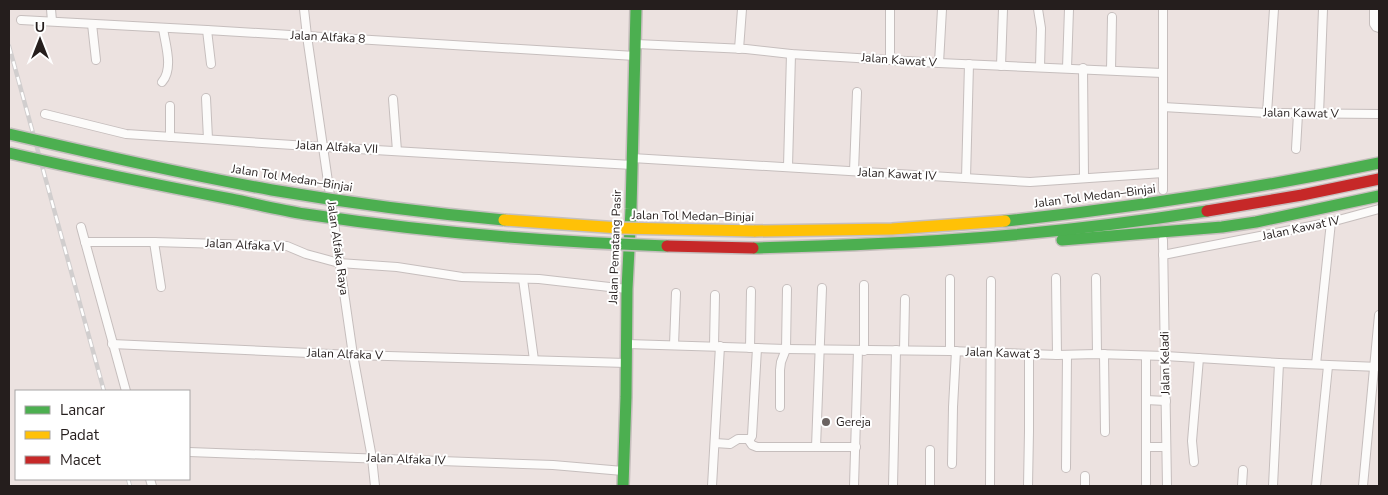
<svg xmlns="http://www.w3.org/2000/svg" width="1388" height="495" font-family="'Nunito Sans',sans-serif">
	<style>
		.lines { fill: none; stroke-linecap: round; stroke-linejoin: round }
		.street-casing { stroke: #c6bebd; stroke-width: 10 }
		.fast-casing { stroke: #c6bebd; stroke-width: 14 }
		.slow-casing { stroke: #c6bebd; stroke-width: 14 }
		.jam-casing { stroke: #c6bebd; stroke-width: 14 }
		.street { stroke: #fcfbfa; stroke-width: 8 }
		.fast { stroke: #4caf50; stroke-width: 11 }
		.slow { stroke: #ffc107; stroke-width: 11 }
		.jam { stroke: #c62828; stroke-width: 11 }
		.rail-casing { stroke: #d1cece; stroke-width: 4.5 }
		.rail { stroke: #fff; stroke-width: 2.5; stroke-dasharray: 8; stroke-linecap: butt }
		.fast-bridge-casing { stroke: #c4bfbe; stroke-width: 14; stroke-linecap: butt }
		.slow-bridge-casing { stroke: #c4bfbe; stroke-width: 14; stroke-linecap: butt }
		.jam-bridge-casing { stroke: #c4bfbe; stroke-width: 14; stroke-linecap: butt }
		.fast-bridge { stroke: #4caf50; stroke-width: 11 }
		.slow-bridge { stroke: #ffc107; stroke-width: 11 }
		.jam-bridge { stroke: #c62828; stroke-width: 11 }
		.poi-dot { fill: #6b6361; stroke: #fff; stroke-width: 2 }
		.labels { text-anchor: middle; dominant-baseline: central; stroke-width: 4; stroke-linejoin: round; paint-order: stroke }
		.street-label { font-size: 12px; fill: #251e1d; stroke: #fff }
		.poi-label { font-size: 12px; fill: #251e1d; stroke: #fff; text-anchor: start }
	</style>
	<rect width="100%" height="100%" fill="#ece2e0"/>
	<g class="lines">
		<g class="street-casing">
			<g id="street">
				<path d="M51,9L52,21"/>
				<path d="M304,9L307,36L353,355L372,458L375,486"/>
				<path d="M1038,9L1041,28L1040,67"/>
				<path d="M1163,9V190"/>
				<path d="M1374,9V24L1376,27L1379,28"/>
				<path d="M21,20L207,30L635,56"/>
				<path d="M92,24L96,60"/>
				<path d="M207,30L211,64"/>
				<path d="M636,44L746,49L791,54L939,63L1162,73"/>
				<path d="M739,49L742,9"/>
				<path d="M890,60V9"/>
				<path d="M939,63L942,9"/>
				<path d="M1001,66L1003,9"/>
				<path d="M1067,68L1069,9"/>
				<path d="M1083,68L1084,177"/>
				<path d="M1111,70L1112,17"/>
				<path d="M162,82C174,68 165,44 163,28"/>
				<path d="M206,98L208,139"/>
				<path d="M393,99L397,151"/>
				<path d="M170,106V137"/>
				<path d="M1163,107L1267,113L1379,114"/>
				<path d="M1267,113L1274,9"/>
				<path d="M45,114L126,134L324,147L632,165"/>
				<path d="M1319,114L1323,9"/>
				<path d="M1296,149L1298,114"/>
				<path d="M632,158L1030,182L1163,173"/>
				<path d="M788,166L791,54"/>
				<path d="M854,171L857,92"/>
				<path d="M966,178L969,64"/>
				<path d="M81,227L126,391"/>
				<path d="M1163,240L1167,486"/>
				<path d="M85,242H154L287,246L306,254L339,263L397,267L462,277L539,279L627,289"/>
				<path d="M154,242L161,287"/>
				<path d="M1163,255L1331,222L1379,209"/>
				<path d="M1056,278L1057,355"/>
				<path d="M1096,278L1097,354"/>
				<path d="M523,279L534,360"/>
				<path d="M864,285V351"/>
				<path d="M112,344L353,355L626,363"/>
				<path d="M627,344L786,349L950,351L1057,355L1097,354L1165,356L1279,363L1379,367"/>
				<path d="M674,345L676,293"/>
				<path d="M714,346L715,295"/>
				<path d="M750,348L751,291"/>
				<path d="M904,350L905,299"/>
				<path d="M950,351V279"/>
				<path d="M1104,354L1105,432"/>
				<path d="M1316,364L1331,222"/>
				<path d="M1146,400L1166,401"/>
				<path d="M780,407V370L781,362L786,349L787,289"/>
				<path d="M748,439L752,445L757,447H856"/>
				<path d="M715,443L730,444L738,439H750L752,436L757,348"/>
				<path d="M816,447L822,288"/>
				<path d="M1146,447H1166"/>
				<path d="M930,450V486"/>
				<path d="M189,452L553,465L623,471"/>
				<path d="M1194,462L1192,441L1199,358"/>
				<path d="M952,464L953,407L956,351"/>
				<path d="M1066,468L1067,355"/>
				<path d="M1085,476V486"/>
				<path d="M150,479L152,486"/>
				<path d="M1146,484V356"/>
				<path d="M712,486L720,346"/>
				<path d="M854,486L858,350"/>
				<path d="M893,486L896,350"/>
				<path d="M990,486L991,281"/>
				<path d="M1028,486L1029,431V354"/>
				<path d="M1242,486L1243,470"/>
				<path d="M1273,486L1279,363"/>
				<path d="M1316,486L1328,366"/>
				<path d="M1363,486L1379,315"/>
			</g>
		</g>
		<g class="fast-casing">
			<g id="fast">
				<path d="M1005,221C1131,208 1255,189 1379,163"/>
				<path d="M1062,240L1222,227L1256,222L1379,196"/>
				<path d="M753,248C832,246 910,243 988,237C1062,231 1135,222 1207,211"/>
				<path d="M623,486L626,397L627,289L631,209L636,9"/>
			</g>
		</g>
		<g class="slow-casing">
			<path id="slow" d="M754,231L892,229L1005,221"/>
		</g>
		<g class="jam-casing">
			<path id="jam" d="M1207,211L1302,195L1379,179"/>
		</g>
		<use href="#street" class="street"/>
		<use href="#fast" class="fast"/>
		<use href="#slow" class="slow"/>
		<use href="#jam" class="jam"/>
		<g class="rail-casing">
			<g id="rail">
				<path d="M9,46L104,391"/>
				<path d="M128,479L130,486"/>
			</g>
		</g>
		<use href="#rail" class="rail"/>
		<g class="fast-bridge-casing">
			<g id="fast-bridge">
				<path d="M9,134C96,154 183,174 272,190C349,203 426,213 504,220"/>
				<path d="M9,153C83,170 157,185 231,199C256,204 280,210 305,214C425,232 546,242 667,246"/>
			</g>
		</g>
		<g class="slow-bridge-casing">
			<path id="slow-bridge" d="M504,220L620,228L754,231"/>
		</g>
		<g class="jam-bridge-casing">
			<path id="jam-bridge" d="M667,246L753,248"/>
		</g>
		<use href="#fast-bridge" class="fast-bridge"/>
		<use href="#slow-bridge" class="slow-bridge"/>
		<use href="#jam-bridge" class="jam-bridge"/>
	</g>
	<circle class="poi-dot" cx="826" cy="422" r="5"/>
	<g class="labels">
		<g class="street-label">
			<text transform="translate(328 37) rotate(3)">Jalan Alfaka 8</text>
			<text transform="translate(899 60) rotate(4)">Jalan Kawat V</text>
			<text transform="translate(1301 113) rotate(1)">Jalan Kawat V</text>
			<text transform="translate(337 147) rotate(3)">Jalan Alfaka VII</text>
			<text transform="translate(897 174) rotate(3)">Jalan Kawat IV</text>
			<text transform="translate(292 178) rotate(9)">Jalan Tol Medan–Binjai</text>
			<text transform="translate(1095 196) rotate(-7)">Jalan Tol Medan–Binjai</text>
			<text transform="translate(693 216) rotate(1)">Jalan Tol Medan–Binjai</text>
			<text transform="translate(1301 228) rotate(-12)">Jalan Kawat IV</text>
			<text transform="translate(245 245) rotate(3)">Jalan Alfaka VI</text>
			<text transform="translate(615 247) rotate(-88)">Jalan Pematang Pasir</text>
			<text transform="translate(338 248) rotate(82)">Jalan Alfaka Raya</text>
			<text transform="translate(1003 353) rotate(2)">Jalan Kawat 3</text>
			<text transform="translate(345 354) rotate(2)">Jalan Alfaka V</text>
			<text transform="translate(1165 363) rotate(-91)">Jalan Keladi</text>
			<text transform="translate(406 459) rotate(2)">Jalan Alfaka IV</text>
		</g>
		<g class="poi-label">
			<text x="836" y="422">Gereja</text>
		</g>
	</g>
	<rect width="1388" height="495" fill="none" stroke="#251e1d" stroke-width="20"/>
	<rect x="15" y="390" width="175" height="90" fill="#ffffff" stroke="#a8a5a5"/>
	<rect x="25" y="406" width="25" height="8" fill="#4caf50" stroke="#a8a5a5"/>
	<text x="60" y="415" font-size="15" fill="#251e1d">Lancar</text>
	<rect x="25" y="431" width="25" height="8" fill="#ffc107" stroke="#a8a5a5"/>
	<text x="60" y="440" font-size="15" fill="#251e1d">Padat</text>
	<rect x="25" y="456" width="25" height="8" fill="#c62828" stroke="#a8a5a5"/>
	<text x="60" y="465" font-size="15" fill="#251e1d">Macet</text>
	<g transform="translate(40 40)" stroke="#ffffff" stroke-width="4" paint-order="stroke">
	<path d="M0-4L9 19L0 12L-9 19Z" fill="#251e1d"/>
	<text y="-8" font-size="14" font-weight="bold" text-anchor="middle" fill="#251e1d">U</text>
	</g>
</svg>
